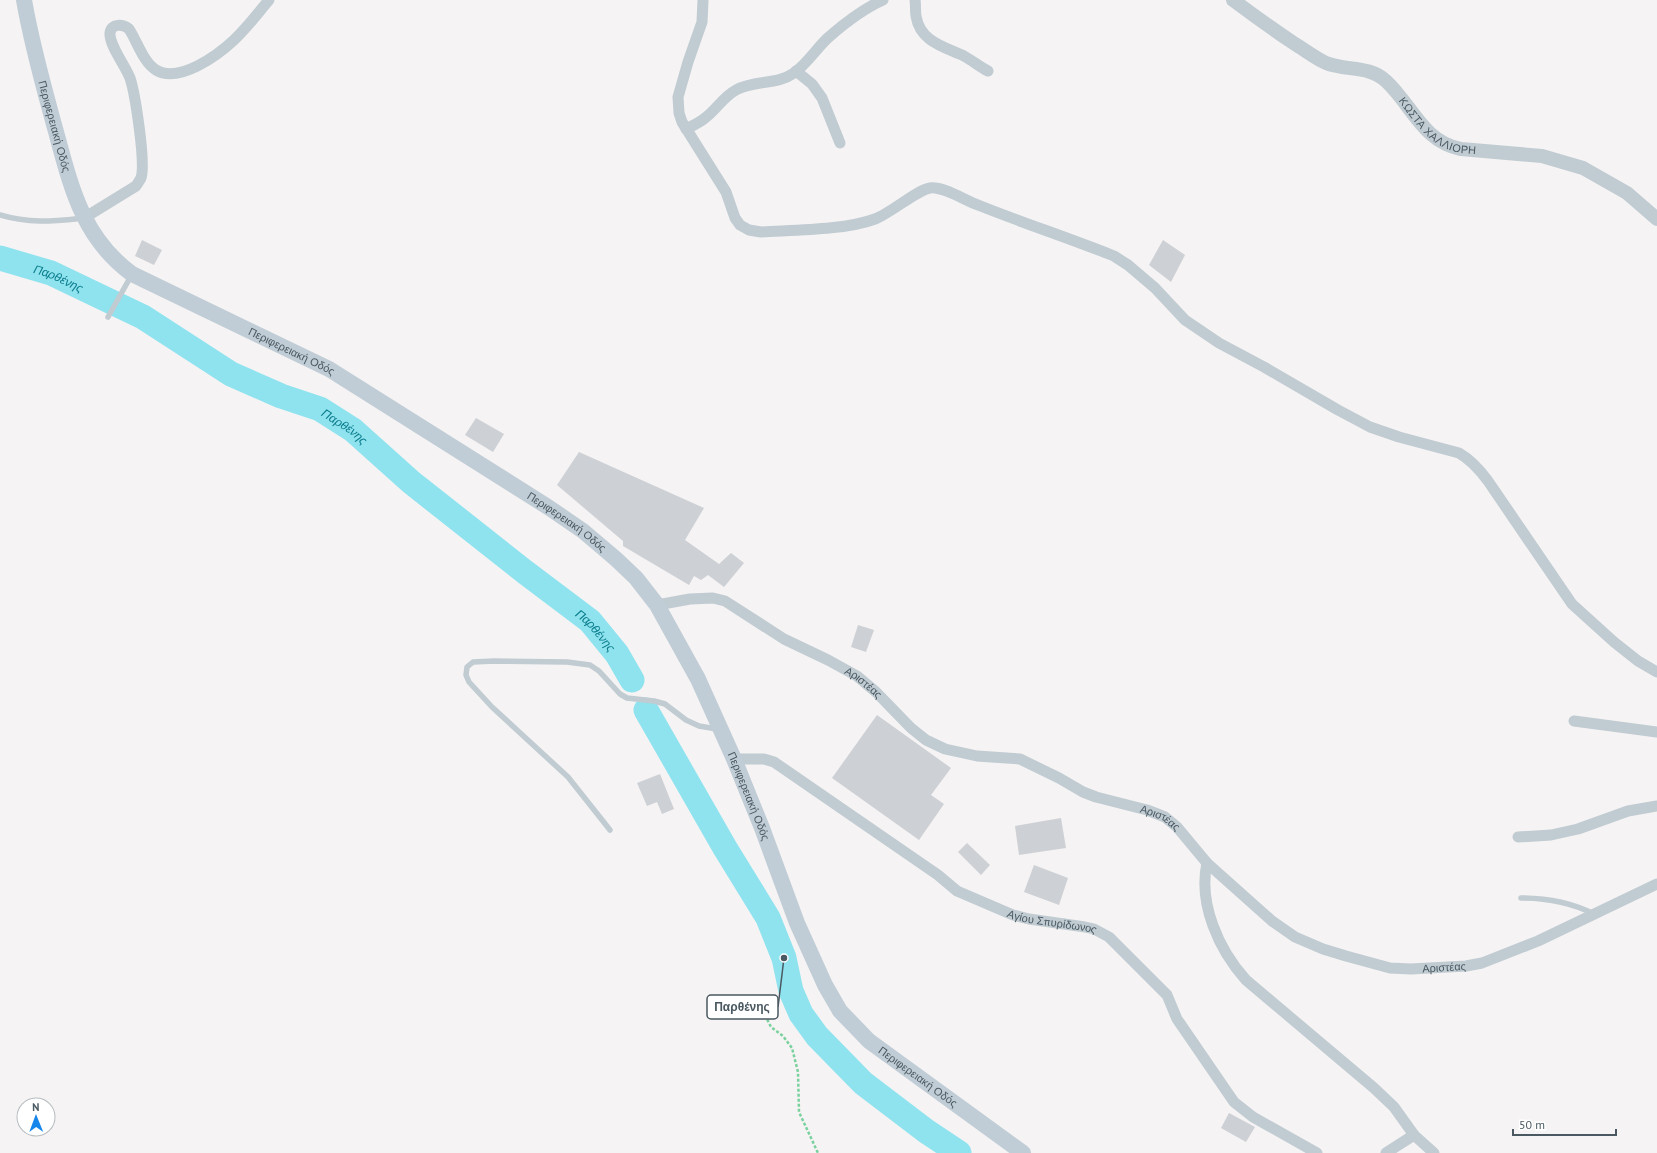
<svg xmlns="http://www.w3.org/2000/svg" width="1657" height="1153" font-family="'PT Sans',sans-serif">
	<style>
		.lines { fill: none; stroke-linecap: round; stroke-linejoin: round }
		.river { stroke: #8ee3ef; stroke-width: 25 }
		.building { fill: #cdd0d5 }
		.path { stroke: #79d19e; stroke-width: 2.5; stroke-dasharray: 3 2; stroke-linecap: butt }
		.service { stroke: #c0cbd2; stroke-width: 5.5 }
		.minor { stroke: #c0cbd2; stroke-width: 11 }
		.tertiary { stroke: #c0cbd2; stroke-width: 14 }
		.secondary { stroke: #c0cdd6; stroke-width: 16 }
		.labels { text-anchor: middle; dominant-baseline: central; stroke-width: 4; stroke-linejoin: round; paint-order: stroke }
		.street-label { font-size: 11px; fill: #495861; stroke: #fff }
		.water-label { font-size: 12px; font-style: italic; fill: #0b7c8b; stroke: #fff }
		.leader { fill: none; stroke: #495861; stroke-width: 1.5 }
		.callout-dot { fill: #495861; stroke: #fff; stroke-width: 1.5 }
		.callout { fill: #fff; stroke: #495861; stroke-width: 1.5 }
		.callout-label { font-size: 12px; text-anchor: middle; font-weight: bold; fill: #495861 }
	</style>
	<rect width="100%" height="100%" fill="#f5f3f3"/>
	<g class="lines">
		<g class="river">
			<path id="s1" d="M0,258L51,273L143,317L231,374L281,396L320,409L353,430L411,482L525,572L590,621L617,654L632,680"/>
			<path d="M646,710L725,848L768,918L784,958L791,991L801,1014L817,1036L863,1083L926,1131L959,1153"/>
		</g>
	</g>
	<g class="building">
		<path d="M142,240L162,250L154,265L135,256Z"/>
		<path d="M1163,240L1185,255L1171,282L1149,265Z"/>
		<path d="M476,418L504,434L493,452L465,435Z"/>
		<path d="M579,452L704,508L685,540L719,564L731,553L744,563L724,587L708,575L701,580L694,576L689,585L623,546V541L557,485Z"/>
		<path d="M858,625L874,630L866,652L851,647Z"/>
		<path d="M877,715L951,768L931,795L944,804L919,840L832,778Z"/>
		<path d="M660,774L674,809L662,814L657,802L647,806L637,783Z"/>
		<path d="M1061,818L1066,848L1019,855L1015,826Z"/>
		<path d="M967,843L990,865L981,875L958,852Z"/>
		<path d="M1034,865L1068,878L1059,905L1024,892Z"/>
		<path d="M1229,1113L1255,1127L1246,1142L1221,1128Z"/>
	</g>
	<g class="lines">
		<path class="path" d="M765,1015L771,1027L783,1036L792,1048L798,1072L799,1112L818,1153"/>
		<g class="service">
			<path d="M0,215C30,224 54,221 84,218"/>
			<path d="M108,317L131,276"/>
			<path d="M610,830L568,777L492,707L469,682L466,675L467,667L473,662L494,661L567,662L590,665L599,671L620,694L627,698L654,701L665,704L686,720L699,726L717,729"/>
			<path d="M1521,898C1547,898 1570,902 1594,914"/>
		</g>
		<g class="minor">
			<path d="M703,0L702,22L688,62L678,97L679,113L682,122L726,192L735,218L740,225L749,230L761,232C794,230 846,230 875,219C891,213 917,190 930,188C943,186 966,201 978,205C1023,223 1069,238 1114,256L1128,265L1155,288L1185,320L1219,343L1264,367L1338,410L1370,427L1399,437L1459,453C1471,460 1480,470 1488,481L1572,604L1614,642L1638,661L1657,672"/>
			<path d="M915,0C916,5 915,11 916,16C920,42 945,47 964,56C973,61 980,67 988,71"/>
			<path d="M796,71L812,84L822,98L840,143"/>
			<path d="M686,129C692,126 699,123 705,118C716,110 723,97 736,90C755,80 777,85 794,73C809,62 817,47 830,36C845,23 865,8 883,0"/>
			<path d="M84,218L136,186C138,183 140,180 141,178C146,163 135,93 130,78C125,65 109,45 110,33C111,23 123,24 129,29C137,41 143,62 156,70C179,84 218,55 234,40C247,28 258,13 269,0"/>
			<path id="s2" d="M657,605L690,599L713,598L725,601L784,639L828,660L857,676L876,692L911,728L926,740L945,749L977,756L1020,759L1059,778L1083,792L1096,797L1147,810L1165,817L1177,827L1207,863L1272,921L1295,937L1323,949L1346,956L1390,968L1411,969L1466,966L1482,963L1538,941L1657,884"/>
			<path d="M1574,721L1657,732"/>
			<path id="s3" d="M734,759H764L774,762L938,875L957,891L1013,915L1029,919L1085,927L1094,929L1109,937L1167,995L1177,1019L1234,1102L1253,1117L1317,1153"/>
			<path d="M1518,837L1551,835L1578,829L1628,811L1657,806"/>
			<path d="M1207,863C1198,904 1219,950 1246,980L1374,1088L1394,1107L1414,1135"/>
			<path d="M1386,1153L1414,1135L1434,1153"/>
		</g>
		<path class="tertiary" id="s4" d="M1233,0C1253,15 1274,30 1295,44C1305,50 1315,58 1326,63C1346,71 1369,65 1386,81C1412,105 1423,142 1461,149L1542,156L1583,168L1627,193L1657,219"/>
		<path class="secondary" id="s5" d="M24,0C31,41 42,81 53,121C70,181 79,235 132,274L329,369L548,507L583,531L616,559L636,578L657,605L698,679L734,759L762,828L797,923L825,985L840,1011L869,1041L1023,1153"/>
	</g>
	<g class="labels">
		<g class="street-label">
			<text stroke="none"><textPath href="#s4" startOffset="247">ΚΩΣΤΑ ΧΑΛΛΙΟΡΗ</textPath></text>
			<text stroke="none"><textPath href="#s5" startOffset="130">Περιφερειακή Οδός</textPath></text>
			<text stroke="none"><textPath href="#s5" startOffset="478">Περιφερειακή Οδός</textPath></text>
			<text stroke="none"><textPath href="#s5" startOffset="802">Περιφερειακή Οδός</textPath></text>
			<text stroke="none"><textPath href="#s2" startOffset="230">Αριστέας</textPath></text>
			<text stroke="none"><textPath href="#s5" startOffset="1138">Περιφερειακή Οδός</textPath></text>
			<text stroke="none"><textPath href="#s2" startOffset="565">Αριστέας</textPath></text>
			<text stroke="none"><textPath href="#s3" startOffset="365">Αγίου Σπυρίδωνος</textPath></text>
			<text stroke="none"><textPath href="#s2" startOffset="901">Αριστέας</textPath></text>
			<text stroke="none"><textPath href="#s5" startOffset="1474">Περιφερειακή Οδός</textPath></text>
		</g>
		<g class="water-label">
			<text stroke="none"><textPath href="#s1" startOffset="62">Παρθένης</textPath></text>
			<text stroke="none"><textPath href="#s1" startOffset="386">Παρθένης</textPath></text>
			<text stroke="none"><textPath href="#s1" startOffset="710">Παρθένης</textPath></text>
		</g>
	</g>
	<path class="leader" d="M784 958L778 1007"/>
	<circle class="callout-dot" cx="784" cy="958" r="4"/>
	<rect class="callout" x="707" y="995" width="71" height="24" rx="4"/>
	<g class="callout-label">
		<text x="742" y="1011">Παρθένης</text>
	</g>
	<g transform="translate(36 1117) rotate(359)"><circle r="19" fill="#ffffff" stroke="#b6bcc0"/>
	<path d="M0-3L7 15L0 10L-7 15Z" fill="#1786ea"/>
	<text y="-6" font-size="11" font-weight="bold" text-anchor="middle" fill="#495861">N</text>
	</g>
	<path d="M1513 1129v6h103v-6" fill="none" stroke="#495861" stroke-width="2"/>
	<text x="1519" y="1129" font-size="12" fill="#495861" stroke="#ffffff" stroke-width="3" paint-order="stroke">50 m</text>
</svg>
